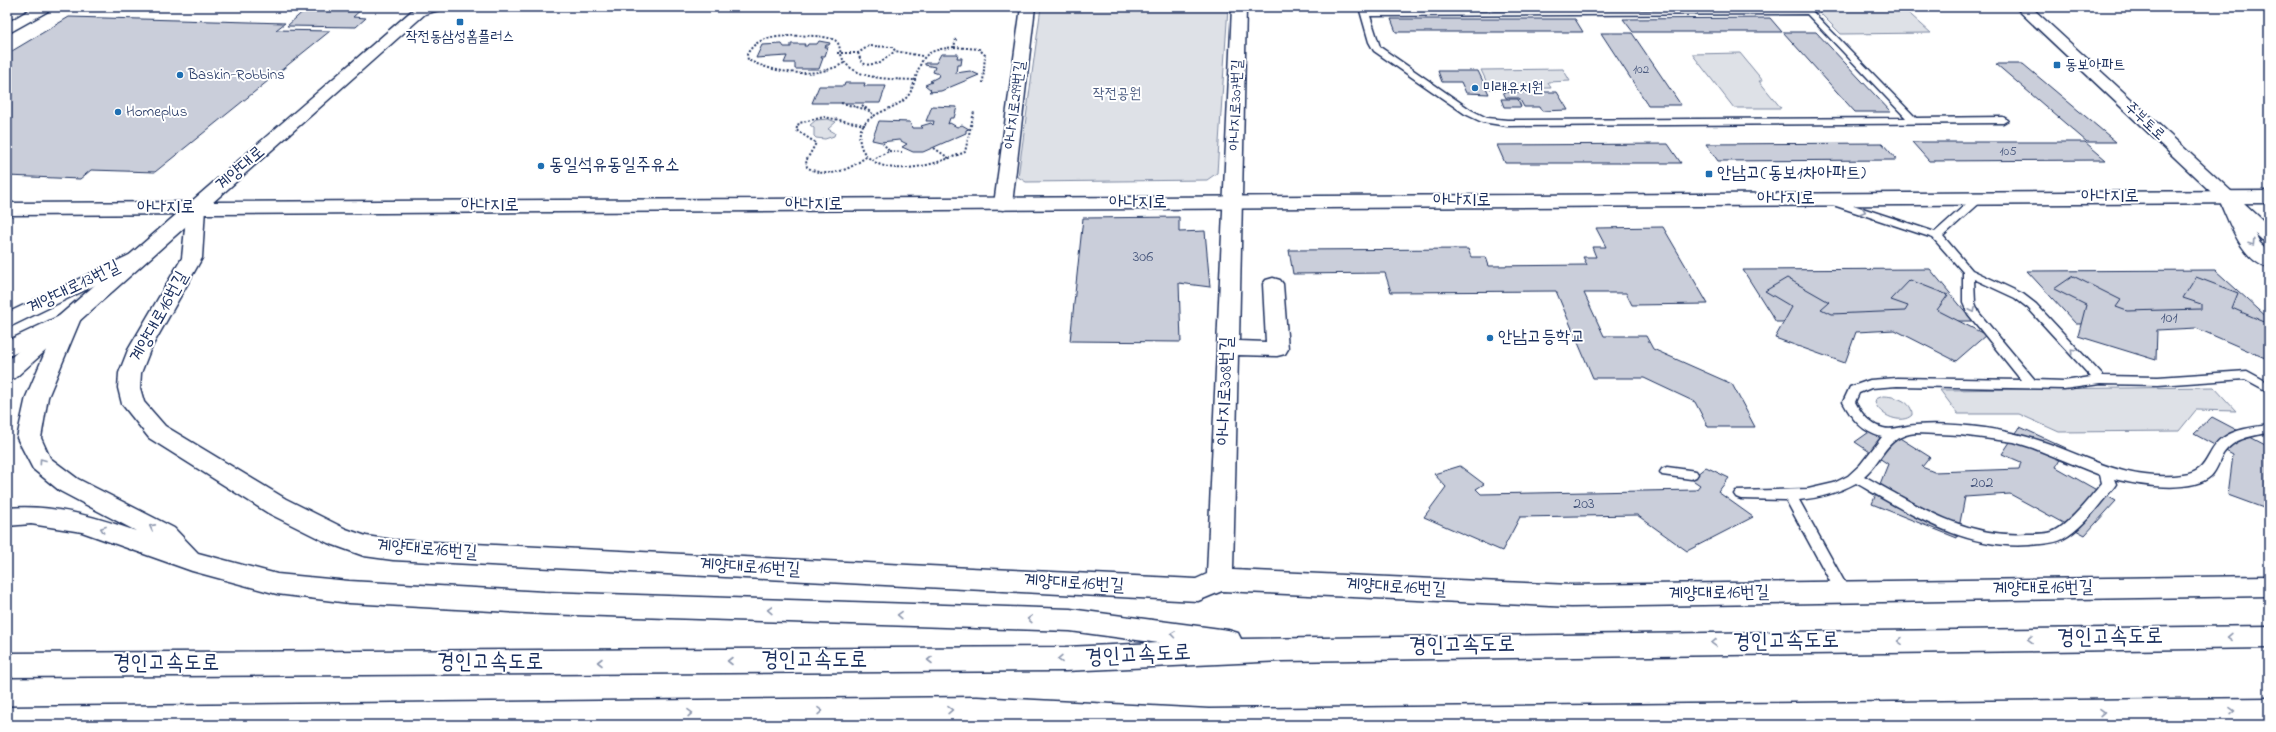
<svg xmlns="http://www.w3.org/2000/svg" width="2276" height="732" font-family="'Indie Flower','Poor Story',sans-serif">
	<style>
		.green { fill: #dee1e7; stroke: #7c88a2 }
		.building { fill: #caceda; stroke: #1b2f5e }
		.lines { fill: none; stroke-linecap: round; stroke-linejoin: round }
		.service-casing { stroke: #1b2f5e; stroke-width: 3 }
		.minor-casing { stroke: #1b2f5e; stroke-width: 3 }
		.secondary-casing { stroke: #1b2f5e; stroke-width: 3 }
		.primary-casing { stroke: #1b2f5e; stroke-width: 3 }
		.motorway-casing { stroke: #1b2f5e; stroke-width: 3 }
		.path { stroke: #1b2f5e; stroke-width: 2; stroke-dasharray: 2 2; stroke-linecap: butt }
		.service { fill: #fff; fill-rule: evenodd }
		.minor { fill: #fff; fill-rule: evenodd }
		.secondary { fill: #fff; fill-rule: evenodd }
		.primary { fill: #fff; fill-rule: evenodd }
		.motorway { fill: #fff; fill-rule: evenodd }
		.oneway { stroke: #8d97ae }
		.poi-dot { fill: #1f6fb2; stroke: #fff; stroke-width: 1.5 }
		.labels { text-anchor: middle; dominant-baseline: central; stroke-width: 4; stroke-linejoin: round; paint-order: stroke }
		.far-number-label { font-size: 13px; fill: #47577d }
		.far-poi-label { font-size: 15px; fill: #1b2f5e; stroke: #fff; text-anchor: start }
		.far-park-label { font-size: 15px; fill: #4c5c80; stroke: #fff }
		.far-street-label { font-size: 15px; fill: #1b2f5e; stroke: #fff }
		.number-label { font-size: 16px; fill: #47577d }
		.poi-label { font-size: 18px; fill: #1b2f5e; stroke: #fff; text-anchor: start }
		.street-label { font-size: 18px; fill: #1b2f5e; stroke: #fff }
		.near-street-label { font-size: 22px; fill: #1b2f5e; stroke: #fff }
	</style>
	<rect width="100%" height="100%" fill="#fff"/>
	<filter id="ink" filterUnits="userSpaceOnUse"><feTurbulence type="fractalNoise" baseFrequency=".025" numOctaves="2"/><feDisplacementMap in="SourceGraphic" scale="8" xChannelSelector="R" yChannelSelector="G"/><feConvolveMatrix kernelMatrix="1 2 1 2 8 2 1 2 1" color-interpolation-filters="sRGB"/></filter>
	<g filter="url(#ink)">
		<g class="green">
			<path d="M1041,7H1228L1217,173L1207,180L1026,182L1018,177Z"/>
			<path d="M1814,7H1902L1931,33L1841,34Z"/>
			<path d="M1740,53L1763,81H1759L1781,108H1734L1692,54Z"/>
			<path d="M1563,69L1570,81L1548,82L1551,88L1490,89L1481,70Z"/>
			<path d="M828,119L836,122L828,129L835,133L834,136L825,139L816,138L814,136V128L810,125L816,120Z"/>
			<path d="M2214,387L2236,411L2196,410L2179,431L2059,432L2019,414H1958L1940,390Z"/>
			<path d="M1883,396C1894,396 1913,401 1912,415C1902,425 1879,416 1875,402L1876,399Z"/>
		</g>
		<g class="building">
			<path d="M308,7H364L353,17L366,18L356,27L287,26Z"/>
			<path d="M69,17L285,23L276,30L330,31L155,172L91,170L80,179L7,176V54Z"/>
			<path d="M1770,18L1782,32H1633L1623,19Z"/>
			<path d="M1391,19H1575L1583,32H1396Z"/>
			<path d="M1783,32H1816L1891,112H1855Z"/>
			<path d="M1601,33H1632L1681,105H1648Z"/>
			<path d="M819,41L830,43L829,45H826L825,47H828L825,56H822L821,58H823L819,69H795V63H784L787,56L756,58L762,45L782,44L784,47H791V44H805L804,46H807L808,44H817Z"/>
			<path d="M941,54H958L957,58H962L961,65H957L956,73L970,71L979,75L941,91L929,92L931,90L925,85L932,82L930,81L938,77L939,74L933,72L935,67L925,65V63H936Z"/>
			<path d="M1996,64H2023L2116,142H2087Z"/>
			<path d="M1438,71H1478L1489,94L1466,93L1461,82H1442Z"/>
			<path d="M845,83H865L864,86H886L880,103H812L819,86H844Z"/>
			<path d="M1503,92H1557L1568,110L1542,111L1540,107H1524L1519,98H1506Z"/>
			<path d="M1501,99H1518L1521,107H1504Z"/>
			<path d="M932,106L957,107L954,118H950L948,124L950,123L957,127L962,125L969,129L966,130V133L923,152H913L902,147L907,144L899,140L881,142L872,140L879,121L910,122L912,128H923L921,126L931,123L933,125L934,121H926Z"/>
			<path d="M1912,142H2085L2106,160L1929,161Z"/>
			<path d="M1882,143L1897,160L1718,161L1706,144Z"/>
			<path d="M1668,144L1681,163H1505L1497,145Z"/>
			<path d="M1179,217V232L1205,231L1210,287L1179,283L1181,342L1070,341L1083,218Z"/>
			<path d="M1663,227L1708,304L1632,305L1626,293H1584L1604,336H1646L1653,349L1732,384L1755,427H1708L1695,402L1644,378H1593L1556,291L1391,292L1385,273L1293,274L1289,250L1468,249L1471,257H1486L1489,266L1587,265L1583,257H1596L1592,247H1606L1596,228Z"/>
			<path d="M1930,269L1973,321L1776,322L1743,270Z"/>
			<path d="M2215,270L2269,319V322L2076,324L2027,271Z"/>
			<path d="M2073,276L2121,300L2116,307L2127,311L2201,309V304L2183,298L2196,277L2238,293L2232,308L2269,324V354L2265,358L2196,328L2157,330L2156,360L2078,336L2086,305L2054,289Z"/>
			<path d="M1787,278L1829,302L1821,309L1831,314L1905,311L1908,306L1891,300L1910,280L1948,295L1937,310L1986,335L1956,361L1895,330L1856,332L1845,363L1775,338L1792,307L1765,291Z"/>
			<path d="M2212,417L2269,447L2267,458L2269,459V510L2228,495L2233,455L2194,434Z"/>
			<path d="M1879,425L1930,457L1922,467L1934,472L2019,469L2021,462L2002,454L2020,427L2066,448L2056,467L2116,501L2085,535L2010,494L1965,497L1957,538L1872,504L1888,464L1855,442Z"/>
			<path d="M1460,466L1484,484L1476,489L1481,494L1696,490L1700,485L1691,479L1706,467L1729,478L1718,492L1753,517L1687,551L1637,515L1520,517L1502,551L1424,517L1446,487L1434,474Z"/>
		</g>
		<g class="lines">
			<g class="service-casing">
				<g id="service">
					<path d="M1359,7H1367L1368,12L1802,10L1800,7H1808L1916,118L2003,117L2008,120L2003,123L1507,126L1482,122L1465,114L1374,51L1369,42ZM1807,14L1906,118L1507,120L1487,118L1471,110L1380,47L1370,16Z"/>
					<path d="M1979,195L1984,198L1983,200L1943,236L1972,270L2023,294L2036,304L2103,376L2158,377L2247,371L2269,383V392L2245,379L2158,385L2100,384L2064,389L1897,386L1871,388L1859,393L1855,402C1861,413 1870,425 1883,428C1894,431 1906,425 1916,425C1939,423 1962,425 1985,428C2004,431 2023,435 2041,441C2091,458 2127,482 2183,475C2210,472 2205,451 2223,438C2235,429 2254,427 2269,425V433C2251,436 2234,438 2223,454C2219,461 2217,470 2211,476C2191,494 2138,485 2114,479L2116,484L2114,487C2099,505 2083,528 2063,539C2053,544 2040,544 2030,545C1965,550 1910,514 1856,483C1838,493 1819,498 1799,500L1850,592L1848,596L1843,598L1838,596L1786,500L1741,499L1736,497L1734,494L1736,491L1808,489L1834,483L1848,476L1860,465L1882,437C1862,432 1852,419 1843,402L1850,387L1870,380L1897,378L2021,380L1968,314L1963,303V272L1933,238L1827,203L1826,201L1831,198L1835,199L1935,232L1975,196ZM1974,279L2015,298L2028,308L2091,377L2064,381L2035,380L1979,313L1975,303ZM1916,433L1960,435L2014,442L2033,448L2100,475L2102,483C2091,496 2068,526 2052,532C2045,534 2035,534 2028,534C1967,539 1916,505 1864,476C1884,459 1885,436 1916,433Z"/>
					<path d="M1667,467L1696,471L1698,474L1696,477L1691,479L1662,475L1660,472L1662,469Z"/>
				</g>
			</g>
			<g class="minor-casing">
				<g id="minor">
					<path d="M34,7H52L50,10L7,34V23Z"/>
					<path d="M1021,7H1035L1012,204L1010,208L1003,210L996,208L994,204Z"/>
					<path d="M1232,7H1246L1239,341L1266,342L1263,284L1266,280L1273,278L1280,280L1283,284L1288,349L1285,354L1277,356L1238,355L1233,570L1571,585L2269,576V596L1571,607L1222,591L1198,601L393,560L364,556L328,543L268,513L149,438L122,404L118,388L119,373L128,350L182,258L187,208L189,204L196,202L203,204L205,208L202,258L150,350L141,373L140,388L144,402L165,426L286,499L346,529L366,536L393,540L1196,579L1207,574Z"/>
					<path d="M2227,191L2234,193L2260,243L2269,251V268C2241,261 2229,220 2218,197L2220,193Z"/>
					<path d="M140,250L147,252L150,256L147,260L7,328V313Z"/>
				</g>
			</g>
			<g class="secondary-casing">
				<g id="secondary">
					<path d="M441,7L439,10L425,14L15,378L7,380V361L415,8Z"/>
					<path d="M2015,7H2031L2269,226V242L2262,240Z"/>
				</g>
			</g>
			<g class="primary-casing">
				<path id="primary" d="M2269,191V203L7,215V203Z"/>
			</g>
			<g class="motorway-casing">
				<g id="motorway">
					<path d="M70,311L77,313L81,318L48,397L41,438L50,458L78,479L174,528L198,553L277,574L349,581L544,592L1070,609L1228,630L1238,633L1241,639L2269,626V648L1281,661L1065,671L7,677V653L1065,647L1159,643L1070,631L544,614L349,603L277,594L192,571L82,532L31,524L7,526V508C52,504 93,516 136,531L60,491L33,469L17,438L26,397L52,336L7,357V341Z"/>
					<path d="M977,697L1209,709L2269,698V724L1023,725L977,723L748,725H7V707Z"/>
				</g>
			</g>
			<g class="path">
				<path d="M956,39L954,47C923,51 923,55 914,83C912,88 911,93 907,97C895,110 872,111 862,127C858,134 859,144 863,151C884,182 937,164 965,152L974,112"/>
				<path d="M954,47L979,49L985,55L983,83"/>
				<path d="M837,53H858L869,46L893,47L895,51L922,56"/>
				<path d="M858,53L861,61L866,65L880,63L895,51"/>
				<path d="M844,63C816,79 777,74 748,60L747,54C751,48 755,43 763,40C775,35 826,33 836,41C843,46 836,60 854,70C871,80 895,79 914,80"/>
				<path d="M841,103L868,110"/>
				<path d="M862,105L875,116"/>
				<path d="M865,125L824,117L799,123L796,130L816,143L806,161L807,167C827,180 850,170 867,156"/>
				<path d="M934,148L950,159"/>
				<path d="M889,151L902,152"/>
				<path d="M872,160L889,151L883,143"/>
			</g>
			<use href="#service" class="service"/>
			<use href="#minor" class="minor"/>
			<use href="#secondary" class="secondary"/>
			<use href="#primary" class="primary"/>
			<use href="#motorway" class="motorway"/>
		</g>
		<defs><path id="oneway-chevron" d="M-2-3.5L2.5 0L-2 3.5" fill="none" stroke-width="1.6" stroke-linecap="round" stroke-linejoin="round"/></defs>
		<g class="oneway">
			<use href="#oneway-chevron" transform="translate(1863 211) rotate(18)"/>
			<use href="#oneway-chevron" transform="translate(2252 243) rotate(56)"/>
			<use href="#oneway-chevron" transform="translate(1973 310) rotate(63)"/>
			<use href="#oneway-chevron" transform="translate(2073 351) rotate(-133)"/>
			<use href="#oneway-chevron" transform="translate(42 461) rotate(-126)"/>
			<use href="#oneway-chevron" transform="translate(152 527) rotate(-152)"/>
			<use href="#oneway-chevron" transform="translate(103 529) rotate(-160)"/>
			<use href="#oneway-chevron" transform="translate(770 610) rotate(-178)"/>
			<use href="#oneway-chevron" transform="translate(900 615) rotate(-178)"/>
			<use href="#oneway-chevron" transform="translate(1030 619) rotate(-178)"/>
			<use href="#oneway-chevron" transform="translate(1173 634) rotate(-172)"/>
			<use href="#oneway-chevron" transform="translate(2230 637) rotate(179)"/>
			<use href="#oneway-chevron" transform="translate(2030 639) rotate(179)"/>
			<use href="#oneway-chevron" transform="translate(1900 641) rotate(179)"/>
			<use href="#oneway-chevron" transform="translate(1714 643) rotate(179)"/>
			<use href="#oneway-chevron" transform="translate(1060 659) rotate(179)"/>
			<use href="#oneway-chevron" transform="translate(930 660) rotate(180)"/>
			<use href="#oneway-chevron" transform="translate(730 661) rotate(180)"/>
			<use href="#oneway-chevron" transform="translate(600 662) rotate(180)"/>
			<use href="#oneway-chevron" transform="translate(950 710) rotate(-1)"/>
			<use href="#oneway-chevron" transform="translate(820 711) rotate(-1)"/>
			<use href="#oneway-chevron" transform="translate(2232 711) rotate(-1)"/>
			<use href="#oneway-chevron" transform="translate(690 713) rotate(-1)"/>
			<use href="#oneway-chevron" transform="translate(2102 713) rotate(-1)"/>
		</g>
	</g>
	<g class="poi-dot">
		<rect x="456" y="18" width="8" height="8" rx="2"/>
		<rect x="2053" y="61" width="8" height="8" rx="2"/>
		<circle cx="180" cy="75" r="4"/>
		<circle cx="1475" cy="88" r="4"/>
		<circle cx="118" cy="112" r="4"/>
		<circle cx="541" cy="166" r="4"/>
		<rect x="1705" y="170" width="8" height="8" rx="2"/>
		<circle cx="1490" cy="338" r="4"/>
	</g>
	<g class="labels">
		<g class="far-number-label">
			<text x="1641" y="69">102</text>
			<text x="2008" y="151">105</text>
		</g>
		<g class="far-poi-label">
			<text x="460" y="37" text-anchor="middle">작전동삼성홈플러스</text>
			<text x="2065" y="65">동보아파트</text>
			<text x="188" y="75">Baskin-Robbins</text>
			<text x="1483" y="88">미래유치원</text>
			<text x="126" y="112">Homeplus</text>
		</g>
		<g class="far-park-label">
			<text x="1117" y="94">작전공원</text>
		</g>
		<g class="far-street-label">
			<text transform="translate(1015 105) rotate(-83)">아나지로299번길</text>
			<text transform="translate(1236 105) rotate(-88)">아나지로307번길</text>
			<text transform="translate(2145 121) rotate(43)">주부토로</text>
		</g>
		<g class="number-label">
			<text x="1143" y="257">306</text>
			<text x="2169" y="318">101</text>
			<text x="1982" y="483">202</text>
			<text x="1584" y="504">203</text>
		</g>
		<g class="poi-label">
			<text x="549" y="166">동일석유동일주유소</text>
			<text x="1717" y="174">안남고(동보1차아파트)</text>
			<text x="1498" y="338">안남고등학교</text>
		</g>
		<g class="street-label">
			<text transform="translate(241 169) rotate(-41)">계양대로</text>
			<text x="2110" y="197">아나지로</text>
			<text x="1786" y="199">아나지로</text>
			<text x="1462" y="201">아나지로</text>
			<text x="1138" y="203">아나지로</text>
			<text x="814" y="205">아나지로</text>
			<text x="490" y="206">아나지로</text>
			<text x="166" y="208">아나지로</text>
			<text transform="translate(74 288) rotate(-26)">계양대로13번길</text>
			<text transform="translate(160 317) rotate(-61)">계양대로16번길</text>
			<text transform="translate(1226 391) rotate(-88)">아나지로308번길</text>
			<text transform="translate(427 550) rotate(4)">계양대로16번길</text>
			<text transform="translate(750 568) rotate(3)">계양대로16번길</text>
			<text transform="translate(1074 584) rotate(3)">계양대로16번길</text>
			<text transform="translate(1396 588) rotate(3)">계양대로16번길</text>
			<text transform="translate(2043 589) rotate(-1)">계양대로16번길</text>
			<text transform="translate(1719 594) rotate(-1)">계양대로16번길</text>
		</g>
		<g class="near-street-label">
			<text transform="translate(2110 638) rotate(-1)">경인고속도로</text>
			<text transform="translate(1786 642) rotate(-1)">경인고속도로</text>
			<text transform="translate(1462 646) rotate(-1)">경인고속도로</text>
			<text transform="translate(1138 656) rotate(-3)">경인고속도로</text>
			<text x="814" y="661">경인고속도로</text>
			<text x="490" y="663">경인고속도로</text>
			<text x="166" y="664">경인고속도로</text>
		</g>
	</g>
	<rect width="2276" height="732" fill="none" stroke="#fff" stroke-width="24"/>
	<rect x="12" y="12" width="2252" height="708" fill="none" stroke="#1b2f5e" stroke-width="1.5" filter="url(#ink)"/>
</svg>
